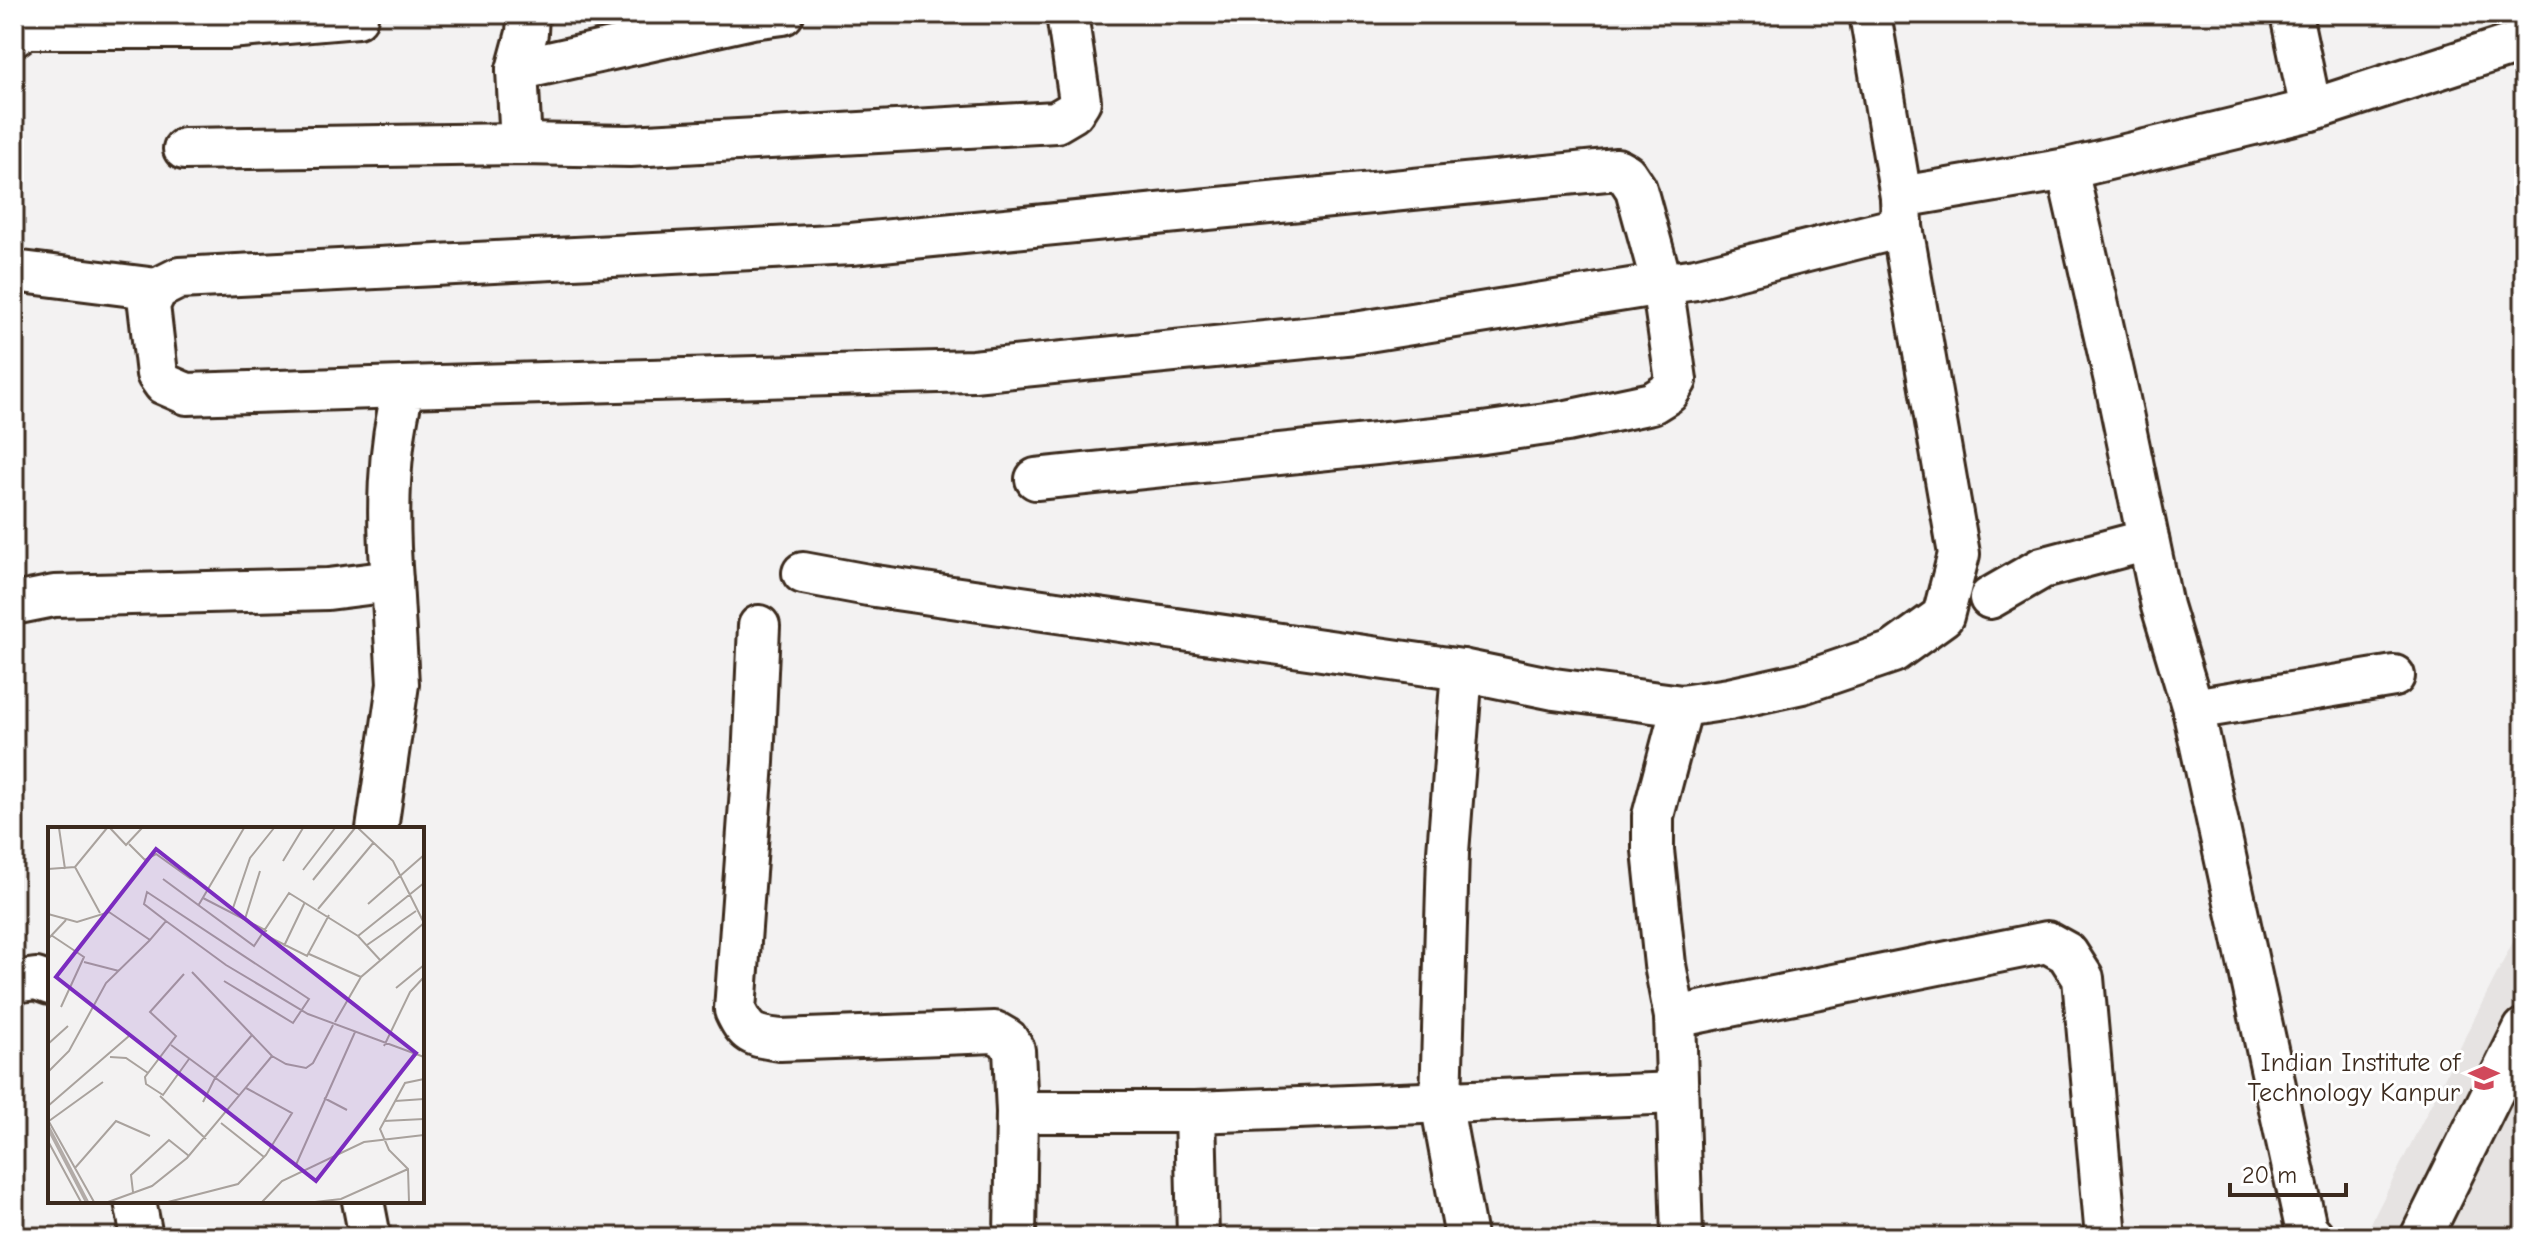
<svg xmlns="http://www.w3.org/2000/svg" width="2538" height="1251" font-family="'Comic Neue',sans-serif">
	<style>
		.built { fill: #e6e3e2 }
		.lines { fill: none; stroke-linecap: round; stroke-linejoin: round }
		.minor-casing { stroke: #3b2a1e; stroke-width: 46 }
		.minor { stroke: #fff; stroke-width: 40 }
		.labels { text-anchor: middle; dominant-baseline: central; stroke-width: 6; stroke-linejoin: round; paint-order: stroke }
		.poi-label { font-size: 26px; fill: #3b2a1e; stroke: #fff; text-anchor: end }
		.inset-river { fill: none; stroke: #b2aba7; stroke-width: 4 }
		.inset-road { fill: none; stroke: #a9a29d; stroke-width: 2 }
		.view { fill: #7b2cbf; fill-opacity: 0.15; stroke: #7b2cbf; stroke-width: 4 }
		.inset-edge { fill: none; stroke: #3b2a1e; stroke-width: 4 }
	</style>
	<rect width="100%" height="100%" fill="#f3f2f2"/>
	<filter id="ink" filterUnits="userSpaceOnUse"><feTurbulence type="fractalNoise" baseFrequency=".0125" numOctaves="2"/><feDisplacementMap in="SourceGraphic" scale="16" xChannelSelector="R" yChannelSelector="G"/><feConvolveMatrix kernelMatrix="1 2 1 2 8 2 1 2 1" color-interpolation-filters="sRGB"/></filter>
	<g filter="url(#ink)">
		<path class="built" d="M2524,920V1237H2364Z"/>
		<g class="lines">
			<g class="minor-casing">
				<g id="minor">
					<path d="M1870,14L1901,197"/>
					<path d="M2291,14L2311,110"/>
					<path d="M14,36L25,28H229L357,17"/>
					<path d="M517,70L752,18L783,14"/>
					<path d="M521,144L517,70L527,33L528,14"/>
					<path d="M184,149L521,144L630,146L1056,122L1073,112L1080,101L1067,14"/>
					<path d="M2067,169L2118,394L2162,606L2193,709L2306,1228L2314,1237"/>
					<path d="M14,271L157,289"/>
					<path d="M404,387L187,394L164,384L157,374L149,305L157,289L179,278L851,244L1617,169L1626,174L1636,189L1662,284L1676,380L1668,393L1652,403L1567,421L1483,433L1036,479"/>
					<path d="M803,573L868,585L1462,670L1554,689L1682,706L1729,699L1802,683L1893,652L1943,616L1959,554L1902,227"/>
					<path d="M1990,598L2042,568L2148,540"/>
					<path d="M14,604L54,596L328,589L392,581C387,517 387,450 404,387L973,371L1355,333L1662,284L1696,279L1902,227L1901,197L2067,169L2311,110L2524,41"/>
					<path d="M759,626L753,762L735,1010C747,1036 753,1036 780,1040L995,1032L1007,1039L1014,1050L1017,1112L1015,1237"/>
					<path d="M1462,670L1448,852L1441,1102L1466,1237"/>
					<path d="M1682,706L1653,816V850L1665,965L1675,1017L1682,1237"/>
					<path d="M2193,709L2394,676"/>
					<path d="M377,829L398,684L392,581"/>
					<path d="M14,982L36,979L50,984"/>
					<path d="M1675,1017L2047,942L2067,953L2083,978L2106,1237"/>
					<path d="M1017,1112H1195L1677,1093"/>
					<path d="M1195,1112L1198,1237"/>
					<path d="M135,1201L142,1237"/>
					<path d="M363,1201L370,1237"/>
					<path d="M2421,1237L2524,1029"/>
				</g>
			</g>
			<use href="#minor" class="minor"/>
		</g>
	</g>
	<defs>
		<g id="university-bare" transform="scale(2.4)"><path d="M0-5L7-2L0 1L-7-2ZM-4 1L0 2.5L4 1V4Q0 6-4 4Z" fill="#d1495b" stroke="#fff" stroke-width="2.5" paint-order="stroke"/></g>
	</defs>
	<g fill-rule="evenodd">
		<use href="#university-bare" x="2484" y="1078"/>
	</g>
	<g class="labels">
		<g class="poi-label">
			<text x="2460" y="1063">Indian Institute of<tspan x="2460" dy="30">Technology Kanpur</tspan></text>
		</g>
	</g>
	<g transform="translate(48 827)">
		<rect width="376" height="376" fill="#f3f2f2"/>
		<path class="inset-river" d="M0,300L39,375"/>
		<path class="inset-road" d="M11,1L17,42M62,1L78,18L94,1M310,1L345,34L376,96M81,17L97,33L108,27L143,52M235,34L255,1M27,40L52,86M0,42L27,40L59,1M255,43L287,1M115,52L206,119L241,66L310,109L333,134M265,53L307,1M155,71L219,104M320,77L376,28M150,79L196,1M270,82L326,15M184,84L202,31L226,1M0,87L29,95L61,85L102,113L118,94L178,138L260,187L376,230M197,92L212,44M118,94L96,77L99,65L261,172L245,196L176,154M3,108L36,130L13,180M217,108L259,129L281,88M310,109L376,56M0,112L18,93M319,118L368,84M236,119L257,75M261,127L313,150M36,135L71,144M144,145L224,229L238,237L258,241L265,236L285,198M136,147L102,185L128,209L97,250L98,257L115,268L141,232M348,161L376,138M287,195L313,150L376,96M0,217L20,199M123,218L192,269M336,219L362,165L376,150M62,230L78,231L100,246M0,245L21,224L58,156L102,113M112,269L158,312M276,271L299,283M347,274L376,272M155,275L167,251L204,208M0,279L81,209M0,293L27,341L68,294L102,309M1,294L55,255M336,294L376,292M173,296L216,330M0,314L33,375M247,340L307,205M27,341L46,375M85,365L83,348L121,313L141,329M60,375L104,359L139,331L224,229M120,375L190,357L218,328L244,286L198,261M214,375L234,354L316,315L376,308M267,375L293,372L360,342M361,375L360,342L341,323L332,302L357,256L376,252"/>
		<path class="view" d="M108,22L368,226L268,354L8,150Z"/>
		<rect width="376" height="376" class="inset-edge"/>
	</g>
	<rect width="2538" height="1251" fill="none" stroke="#fff" stroke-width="48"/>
	<rect x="24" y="24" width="2490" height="1203" fill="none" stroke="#3b2a1e" stroke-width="3" filter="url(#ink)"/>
	<path d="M2230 1183v12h116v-12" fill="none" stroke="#3b2a1e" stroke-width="4"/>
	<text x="2242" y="1183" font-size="24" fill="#3b2a1e" stroke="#ffffff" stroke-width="6" paint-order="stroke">20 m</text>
</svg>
